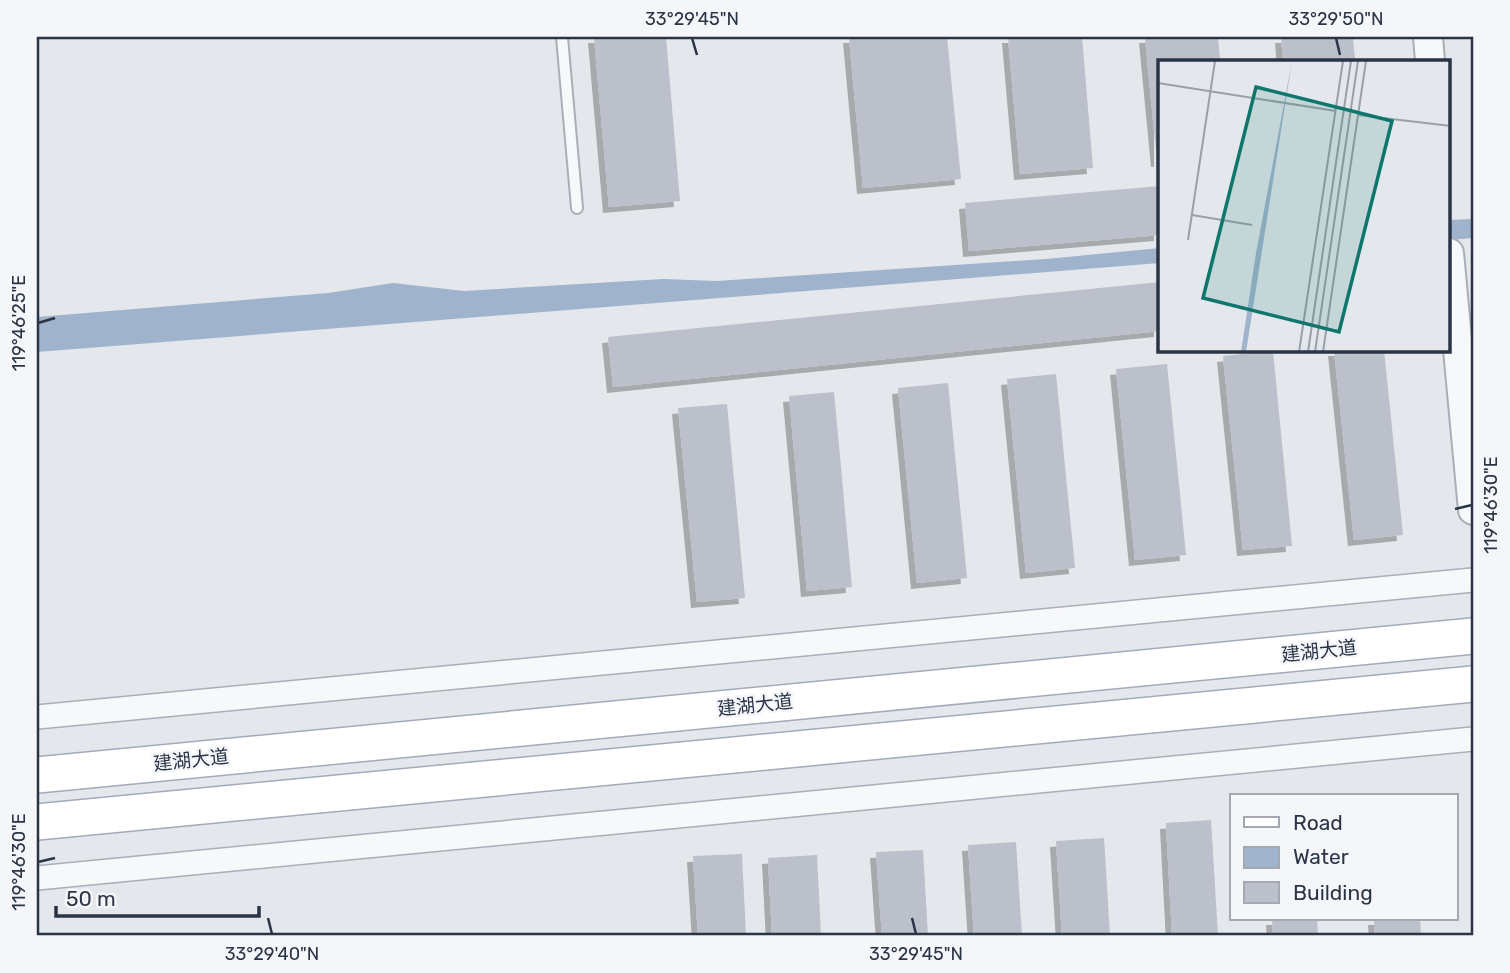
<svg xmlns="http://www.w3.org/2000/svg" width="1510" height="973" font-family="Rubik,'Noto Sans SC',sans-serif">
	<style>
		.water { fill: #9fb4cc }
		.building { fill: #bbc0ca; filter: url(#shadow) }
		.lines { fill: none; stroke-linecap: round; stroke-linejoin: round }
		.service-casing { stroke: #a9aeb7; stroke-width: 14 }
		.minor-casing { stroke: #a9aeb7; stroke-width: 26 }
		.tertiary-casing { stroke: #a9aeb7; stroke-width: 32 }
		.primary-casing { stroke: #a3abb8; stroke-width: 38 }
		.service { stroke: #f7f8fa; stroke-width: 10 }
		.minor { stroke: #f7f8fa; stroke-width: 23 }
		.tertiary { stroke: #f7f8fa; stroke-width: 28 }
		.primary { stroke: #fff; stroke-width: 35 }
		.ticks { fill: none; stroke: #2b3445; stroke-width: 2.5 }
		.labels { text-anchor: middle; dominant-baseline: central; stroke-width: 5; stroke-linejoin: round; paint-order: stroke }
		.street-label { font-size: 19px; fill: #2b3445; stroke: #f4f6f9 }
		.inset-road { fill: none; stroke: #9a9fa9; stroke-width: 2 }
		.view { fill: #0f766e; fill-opacity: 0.15; stroke: #0f766e; stroke-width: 3.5 }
		.inset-edge { fill: none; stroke: #2b3445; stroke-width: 3.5 }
		.neatline { fill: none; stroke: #2b3445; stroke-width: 2.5 }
		.ticks-label { font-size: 18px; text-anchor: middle; fill: #2b3445 }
	</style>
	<defs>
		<filter id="shadow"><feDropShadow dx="-6" dy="6" stdDeviation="0" flood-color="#0004"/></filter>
	</defs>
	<rect width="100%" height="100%" fill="#e4e7ec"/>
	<g class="water">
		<path d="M1473,219V238L1449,240V220Z"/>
		<path d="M1160,248V263L37,352V317L328,293L393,283L464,291L663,279L717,281L1046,259Z"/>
	</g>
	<g class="building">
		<path d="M594,37H666L680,201L609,207Z"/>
		<path d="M849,37H947L961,179L863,188Z"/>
		<path d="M1008,37H1082L1093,168L1020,174Z"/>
		<path d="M1145,37H1218L1220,61H1160V161H1157Z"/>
		<path d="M1281,37H1353L1355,61H1283Z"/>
		<path d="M1160,186V235L969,251L965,203Z"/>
		<path d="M1160,282V331L613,387L608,337Z"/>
		<path d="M1334,350H1384L1403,535L1354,540Z"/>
		<path d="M1273,351L1292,546L1243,550L1223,356Z"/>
		<path d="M1167,364L1186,555L1135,560L1116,369Z"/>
		<path d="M1056,374L1075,568L1026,573L1007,379Z"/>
		<path d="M948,383L967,578L917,583L898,388Z"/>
		<path d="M834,392L852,587L807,591L789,396Z"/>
		<path d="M727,404L745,598L697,602L678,408Z"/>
		<path d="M1211,820L1218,936H1172L1166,823Z"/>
		<path d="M1104,838L1110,936H1062L1056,841Z"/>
		<path d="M1016,842L1022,936H974L968,845Z"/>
		<path d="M923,850L928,936H882L876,852Z"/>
		<path d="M742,854L746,936H698L693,856Z"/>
		<path d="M817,855L821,936H772L768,858Z"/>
		<path d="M1272,919H1317L1318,936H1273Z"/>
		<path d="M1374,919H1420L1421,936H1375Z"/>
	</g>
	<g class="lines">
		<g class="service-casing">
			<path id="service" d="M562,37L577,208"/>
		</g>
		<g class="minor-casing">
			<g id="minor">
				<path d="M37,717L1473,580"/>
				<path d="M37,878L1473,739"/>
			</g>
		</g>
		<g class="tertiary-casing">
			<g id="tertiary">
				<path d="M1428,37L1430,61"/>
				<path d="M1449,253L1473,510"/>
			</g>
		</g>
		<g class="primary-casing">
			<g id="primary">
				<path d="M37,775L1473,636"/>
				<path d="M37,822L1473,684"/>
			</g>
		</g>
		<use href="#service" class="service"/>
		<use href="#minor" class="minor"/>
		<use href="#tertiary" class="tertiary"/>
		<use href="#primary" class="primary"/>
	</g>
	<path class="ticks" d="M692,38L697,55M1336,38L1340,55M38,323L55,318M1455,509L1472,505M38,862L55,858M268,918L272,934M912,918L916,934"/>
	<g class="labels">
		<g class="street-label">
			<text transform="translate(1319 651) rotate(-6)">建湖大道</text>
			<text transform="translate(755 705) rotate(-6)">建湖大道</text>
			<text transform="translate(191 760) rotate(-6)">建湖大道</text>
		</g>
	</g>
	<g transform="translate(1158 60)">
		<rect width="292" height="292" fill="#e4e7ec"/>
		<path d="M134,1L88,292H83L98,193Z" fill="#9fb4cc"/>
		<path class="inset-road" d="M0,23L178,51M200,55L293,66M34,155L94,165M30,180L57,1M141,292L185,1M150,292L193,1M157,292L200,1M165,292L208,1"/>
		<path class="view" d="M98,27L234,61L181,272L45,238Z"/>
		<rect width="292" height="292" class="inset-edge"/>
	</g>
	<rect width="1510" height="973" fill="none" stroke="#f4f6f9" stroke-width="77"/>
	<rect x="1230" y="794" width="228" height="126" fill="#f4f6f9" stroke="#a4a8b1" stroke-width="2"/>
	<rect x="1244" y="817" width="35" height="10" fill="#ffffff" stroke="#a4a8b1" stroke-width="2"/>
	<text x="1293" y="830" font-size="21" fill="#2b3445">Road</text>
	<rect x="1244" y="847" width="35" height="21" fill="#9fb4cc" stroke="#a4a8b1" stroke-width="2"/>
	<text x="1293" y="864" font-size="21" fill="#2b3445">Water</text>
	<rect x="1244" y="882" width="35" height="21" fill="#bbc0ca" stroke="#a4a8b1" stroke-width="2"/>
	<text x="1293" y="900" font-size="21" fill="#2b3445">Building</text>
	<path d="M56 906v10h203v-10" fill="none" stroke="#2b3445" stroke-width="3.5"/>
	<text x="66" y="906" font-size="21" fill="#2b3445" stroke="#f4f6f9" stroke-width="5" paint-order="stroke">50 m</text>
	<rect x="38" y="38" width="1434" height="896" class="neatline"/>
	<g class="ticks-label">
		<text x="692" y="25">33°29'45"N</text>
		<text x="1336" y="25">33°29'50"N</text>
		<text transform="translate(19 323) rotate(-90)" y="6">119°46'25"E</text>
		<text transform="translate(1491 505) rotate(-90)" y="6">119°46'30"E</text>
		<text transform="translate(19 862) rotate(-90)" y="6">119°46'30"E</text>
		<text x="272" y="960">33°29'40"N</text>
		<text x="916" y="960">33°29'45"N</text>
	</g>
</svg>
